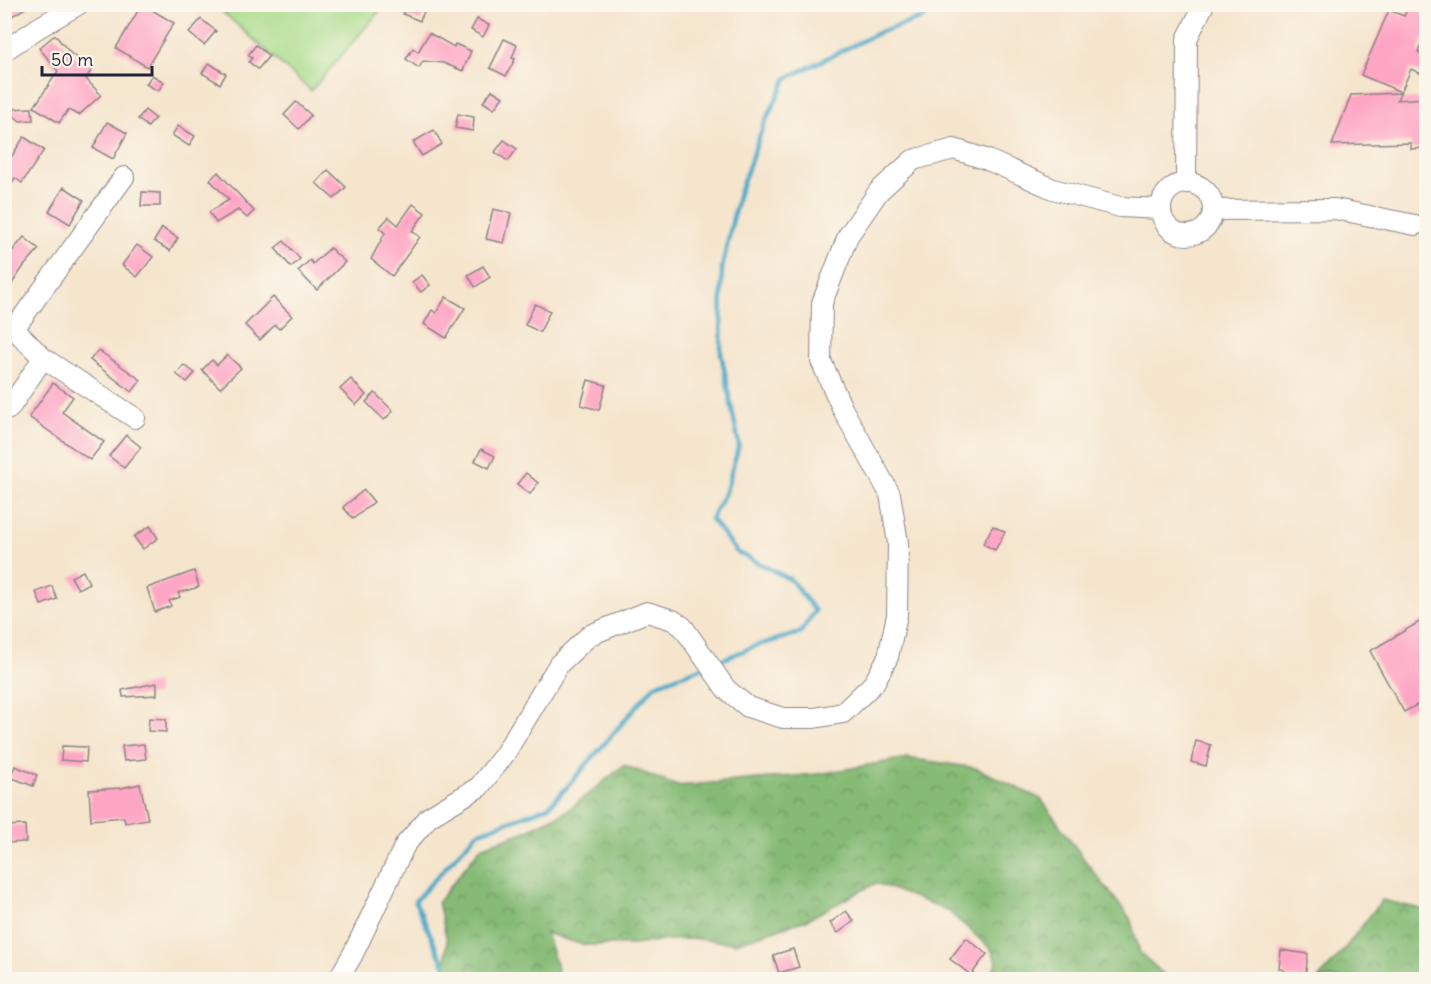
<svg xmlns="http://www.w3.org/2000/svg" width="1431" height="984" font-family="Delius,sans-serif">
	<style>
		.grass { fill: #a8db8a; stroke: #657e62; stroke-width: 1.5 }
		.forest { fill: url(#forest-crowns); stroke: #546e58; stroke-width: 1.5 }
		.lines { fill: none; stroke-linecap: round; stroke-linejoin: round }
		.stream { stroke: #4aa8c8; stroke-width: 4.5 }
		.building { fill: #fea6c4 }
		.minor-casing { stroke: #8c8484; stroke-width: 22 }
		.minor { stroke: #fff; stroke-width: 20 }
	</style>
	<defs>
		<pattern id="forest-crowns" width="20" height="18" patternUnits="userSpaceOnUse" patternTransform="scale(1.5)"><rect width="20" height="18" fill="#86bb76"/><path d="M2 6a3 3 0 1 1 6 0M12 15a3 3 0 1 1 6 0" fill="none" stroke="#6d9862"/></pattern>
	</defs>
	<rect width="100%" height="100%" fill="#fbf7ec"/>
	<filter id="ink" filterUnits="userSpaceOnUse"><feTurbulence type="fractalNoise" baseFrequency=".0167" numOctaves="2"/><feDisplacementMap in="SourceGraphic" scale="12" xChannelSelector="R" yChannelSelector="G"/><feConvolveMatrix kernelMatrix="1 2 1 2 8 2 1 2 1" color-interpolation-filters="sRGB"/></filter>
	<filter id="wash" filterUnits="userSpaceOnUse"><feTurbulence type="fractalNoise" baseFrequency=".008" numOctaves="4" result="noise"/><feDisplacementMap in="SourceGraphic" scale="24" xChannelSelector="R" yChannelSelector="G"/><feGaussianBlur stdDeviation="1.35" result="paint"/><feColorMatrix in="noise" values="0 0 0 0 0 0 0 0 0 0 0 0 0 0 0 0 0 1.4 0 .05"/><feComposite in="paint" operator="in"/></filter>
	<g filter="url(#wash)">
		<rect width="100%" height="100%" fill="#f5e5cd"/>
		<path class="grass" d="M215,5H385L311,91Z"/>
		<g class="forest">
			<path d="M907,758L976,768L1041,799L1083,858L1130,918L1140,953L1169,979H988L997,963L991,949L947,910L876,883L806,920L735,943L698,939L663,940L635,945H583L546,933L558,971L556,979H444L447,940L438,902L481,847L526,831L567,811L624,765L677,786L819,774Z"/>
			<path d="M1382,900L1426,910V979H1318L1339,956Z"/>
		</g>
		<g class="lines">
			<g class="stream">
				<path d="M714,663L755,646L800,633L815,611L791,580L737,552L711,519L726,491L739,445L721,353L722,268L738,196L764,124L787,78L880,32L925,17L932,4"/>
				<path d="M451,980L415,901L477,833L548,807L568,786L655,685L706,666"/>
			</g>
		</g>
		<g id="blocks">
			<g class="building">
				<path d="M4,4H32L4,21Z"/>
				<path d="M142,4L174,23L147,67L116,48Z"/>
				<path d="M406,4H413L425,9L420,21L403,14Z"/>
				<path d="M1410,4H1426V31L1418,52L1426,56V76L1411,69L1401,92L1361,75L1389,10L1404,16Z"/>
				<path d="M201,19L216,31L204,45L189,33Z"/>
				<path d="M477,19L489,25L483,37L471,30Z"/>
				<path d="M429,33L454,47L455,44L471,51L463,71L443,63L423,61L419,68L406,59L413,48L418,52Z"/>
				<path d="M55,35L71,54L93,67L86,79L101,95L79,115L68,110L59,123L34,107L58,71L39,48Z"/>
				<path d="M504,39L517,45L512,58L515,59L506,76L490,68Z"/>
				<path d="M256,45L269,56L258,69L249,62L252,58L248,55Z"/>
				<path d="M209,63L226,74L220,84L202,73Z"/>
				<path d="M152,75L164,82L158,91L146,84Z"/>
				<path d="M492,90L503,97L494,109L483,102Z"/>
				<path d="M1400,93L1397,100L1426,98V148L1411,149V143L1332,145L1351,95Z"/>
				<path d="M296,102L311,115L299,129L284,115Z"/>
				<path d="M32,108L33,120L20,121L6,109Z"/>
				<path d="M145,110L155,118L148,127L138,119Z"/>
				<path d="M458,114L474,117L473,131L455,128Z"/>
				<path d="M107,122L127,133L113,159L93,148Z"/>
				<path d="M178,126L195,136L189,146L172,135Z"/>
				<path d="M434,130L442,144L422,156L413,142Z"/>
				<path d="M24,137L44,150L22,183L15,178L4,198V168Z"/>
				<path d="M504,140L517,149L508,161L495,152Z"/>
				<path d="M328,170L346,187L334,199L316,183Z"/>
				<path d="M218,172L254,211L247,218L238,210L216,223L209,212L229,200L210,180Z"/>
				<path d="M64,187L84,200L70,224L49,211Z"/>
				<path d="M142,192L160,193V206H141Z"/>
				<path d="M413,204L425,213L412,231L420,237L392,276L371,259L385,233L379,228L389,217L398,225Z"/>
				<path d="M493,209L511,213L504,243L486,239Z"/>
				<path d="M162,228L178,238L170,251L154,241Z"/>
				<path d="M24,237L39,249L24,266L4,295V261Z"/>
				<path d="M284,241L300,259L291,267L275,248Z"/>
				<path d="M137,245L153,257L137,277L122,265Z"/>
				<path d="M330,248L345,262L317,290L298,271L310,260L313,264Z"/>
				<path d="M483,266L490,277L475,287L468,275Z"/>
				<path d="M422,275L430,285L421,292L412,282Z"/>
				<path d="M273,297L292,316L279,329L275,325L260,340L245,325Z"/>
				<path d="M446,297L465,308L446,338L424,324L432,310L436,313Z"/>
				<path d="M535,304L550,311L540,332L525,325Z"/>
				<path d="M98,350L141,380L132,392L90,360Z"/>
				<path d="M227,355L241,368L220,388L202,370L212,360L217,365Z"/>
				<path d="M184,365L195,373L187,382L176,374Z"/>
				<path d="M351,379L366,395L356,405L340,389Z"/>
				<path d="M588,380L606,385L599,410L581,405Z"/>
				<path d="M53,383L73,397L62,412L104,442L90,460L29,417Z"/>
				<path d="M375,393L393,411L384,420L366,402Z"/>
				<path d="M126,435L141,447L124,468L109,456Z"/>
				<path d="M481,449L495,456L489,468L475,461Z"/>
				<path d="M526,473L538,483L530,494L517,484Z"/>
				<path d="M364,490L374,502L353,519L343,507Z"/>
				<path d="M150,526L158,538L143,549L134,537Z"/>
				<path d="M993,526L1005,532L995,550L983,544Z"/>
				<path d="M83,571L89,583L78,589L71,577Z"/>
				<path d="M194,571L199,587L178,593L180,597L169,601L171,606L155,612L147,588Z"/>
				<path d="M52,586L57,599L41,605L36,592Z"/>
				<path d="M1426,618V700L1404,712L1370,651Z"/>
				<path d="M157,683V695L123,697L122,690Z"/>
				<path d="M149,718L166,719V732L148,731Z"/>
				<path d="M1196,741L1211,745L1206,766L1191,762Z"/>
				<path d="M144,744L146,759L124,761L122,746Z"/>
				<path d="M62,746L87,747L86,762L61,760Z"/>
				<path d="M15,766L37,775L33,786L10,777Z"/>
				<path d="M140,784L148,819L125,823L124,817L91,820L89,790L121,788Z"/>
				<path d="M25,825L26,842L4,843V826Z"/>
				<path d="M846,911L854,921L838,933L830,923Z"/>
				<path d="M966,938L987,954L971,975L950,959Z"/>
				<path d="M793,949L799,967L779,973L773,955Z"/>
				<path d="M1281,950L1308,954L1305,980L1283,978L1284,970L1279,969Z"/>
			</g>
		</g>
	</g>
	<g filter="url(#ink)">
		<use href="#blocks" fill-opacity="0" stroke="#8c8484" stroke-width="1.5"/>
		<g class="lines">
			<g class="minor-casing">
				<g id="minor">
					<path d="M4,51L38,28L79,4"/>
					<path d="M1186,183L1187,39L1204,4"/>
					<circle cx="1187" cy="209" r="26"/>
					<path d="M1213,210L1335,209L1415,225"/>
					<path d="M4,324L14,329L43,358L135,418"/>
					<path d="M14,329L124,177"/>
					<path d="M4,411L9,409L43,358"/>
					<path d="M338,980L353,954L405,845L429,817L479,787L504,755L559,664L590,635L647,612L673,620L683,627L726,689L748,707L783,718H814L843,713L874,683L888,657L897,615L898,543L890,494L843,410L821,361L822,303L848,236L879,191L913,160L954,149L988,160L1053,189L1120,207L1161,209"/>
				</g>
			</g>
			<use href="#minor" class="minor"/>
		</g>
	</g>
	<rect width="1431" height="984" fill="none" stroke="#fbf7ec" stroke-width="24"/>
	<path d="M42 66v9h110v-9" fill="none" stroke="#22223b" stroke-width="3"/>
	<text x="51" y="66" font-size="18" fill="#22223b" stroke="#fbf7ec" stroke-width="4.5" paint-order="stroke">50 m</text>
</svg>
